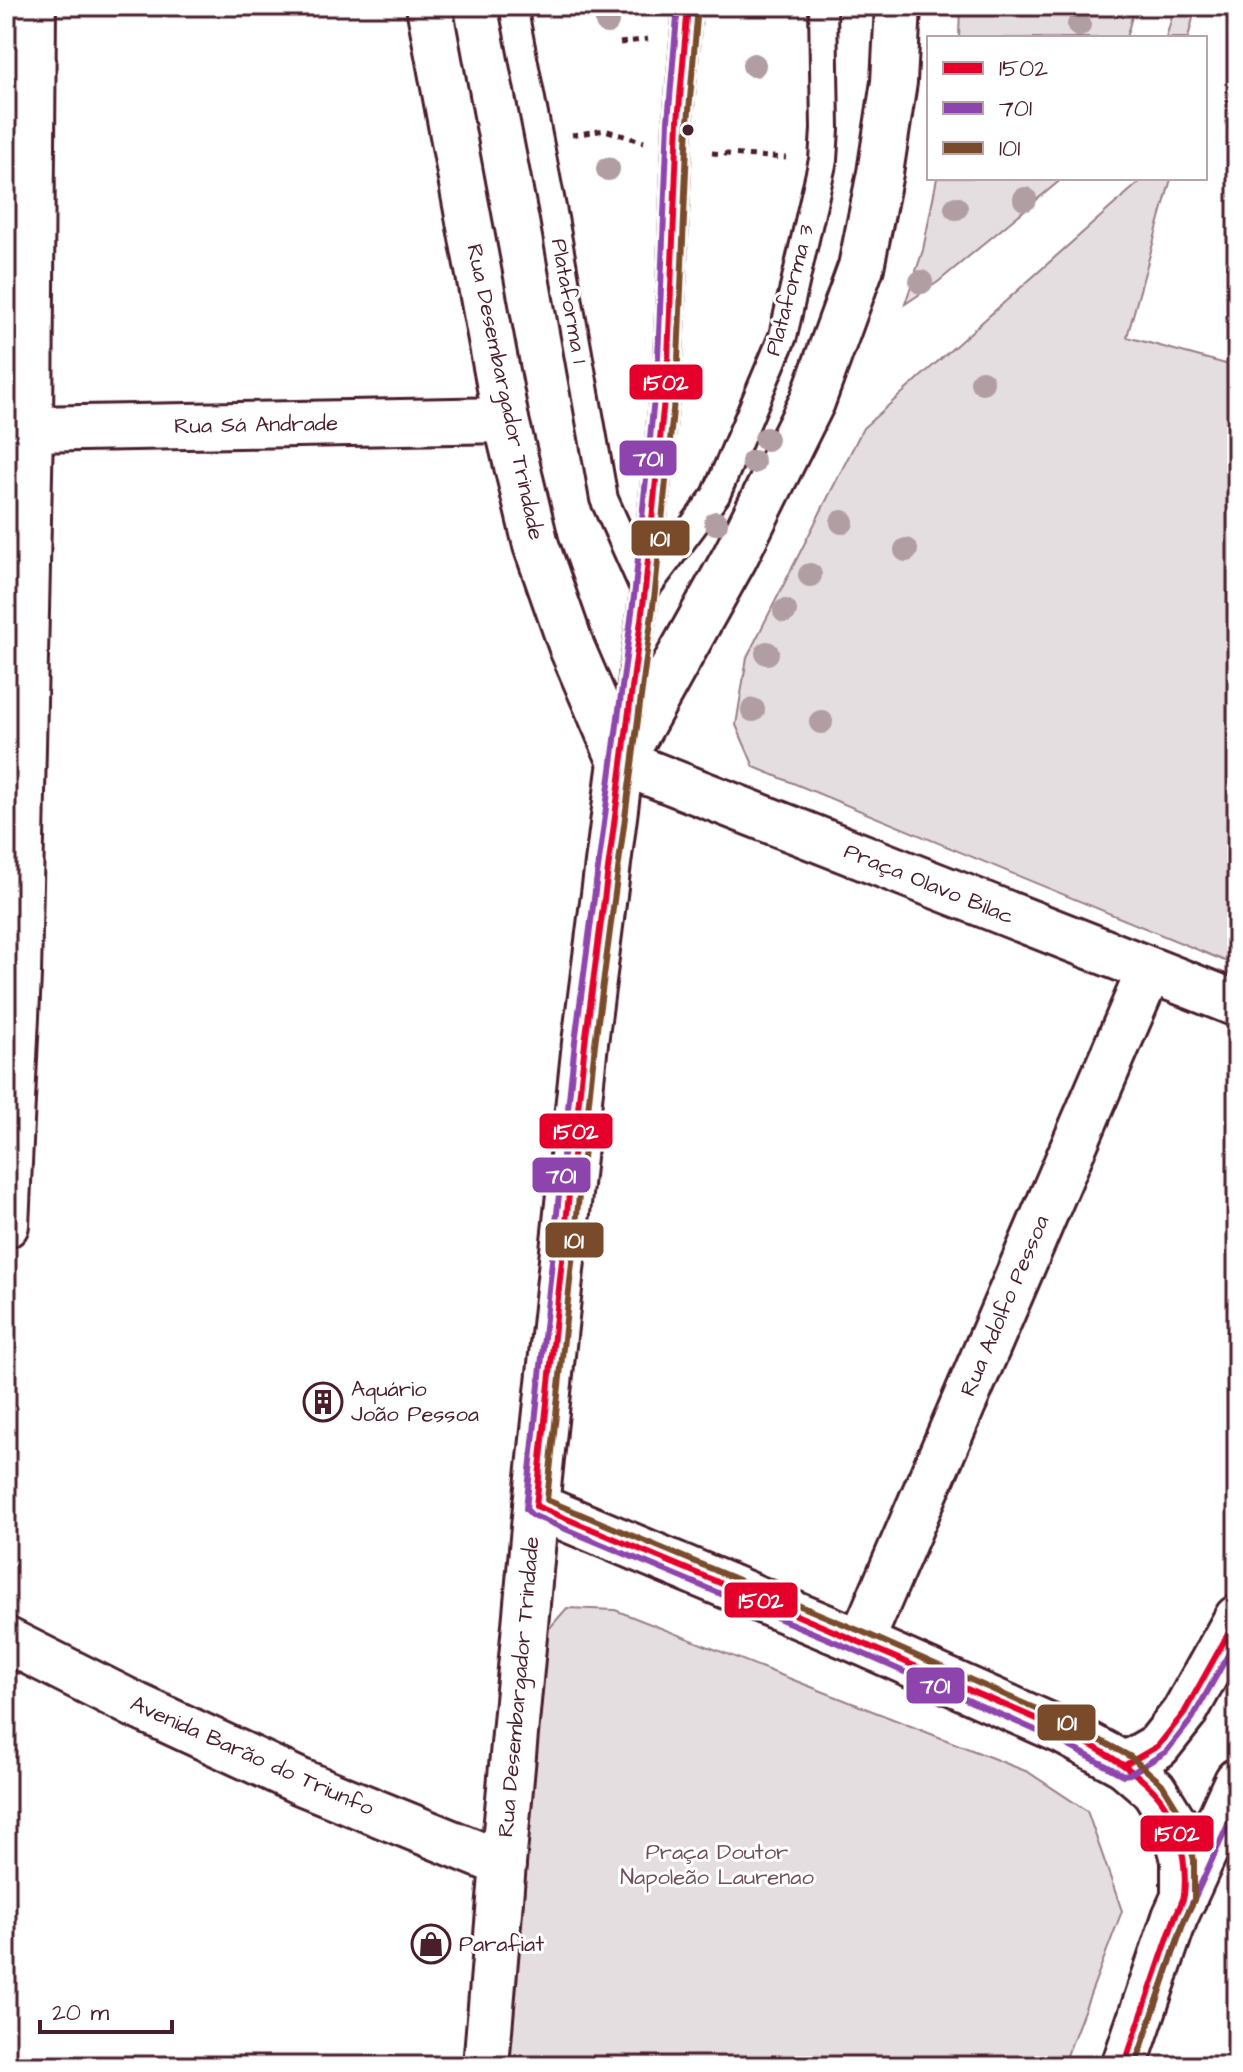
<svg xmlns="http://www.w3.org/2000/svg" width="1243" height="2072" font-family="'Architects Daughter',sans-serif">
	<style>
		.green { fill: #e5dee0; stroke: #987e86; stroke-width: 2 }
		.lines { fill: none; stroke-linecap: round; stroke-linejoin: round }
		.service-casing { stroke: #4a1f2b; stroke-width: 32 }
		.minor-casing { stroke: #4a1f2b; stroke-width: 50 }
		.tertiary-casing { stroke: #4a1f2b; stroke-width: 50 }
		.secondary-casing { stroke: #4a1f2b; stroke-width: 50 }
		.primary-casing { stroke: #4a1f2b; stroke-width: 50 }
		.path { stroke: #4a1f2b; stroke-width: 5; stroke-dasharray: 6 6; stroke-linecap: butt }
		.service { stroke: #fff; stroke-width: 26 }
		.minor { stroke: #fff; stroke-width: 44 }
		.tertiary { stroke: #fff; stroke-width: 44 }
		.secondary { stroke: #fff; stroke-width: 44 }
		.primary { stroke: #fff; stroke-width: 44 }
		.bus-1-casing { stroke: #fff; stroke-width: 12 }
		.bus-2-casing { stroke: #fff; stroke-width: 12 }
		.bus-3-casing { stroke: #fff; stroke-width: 12 }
		.bus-1 { stroke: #e4002b; stroke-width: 6 }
		.bus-2 { stroke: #8e44ad; stroke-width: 6 }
		.bus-3 { stroke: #7a4b2a; stroke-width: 6 }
		.tree { fill: #b19ea3 }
		.bus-dot { fill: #4a1f2b; stroke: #fff; stroke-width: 3 }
		.labels { text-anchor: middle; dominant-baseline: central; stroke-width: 6; stroke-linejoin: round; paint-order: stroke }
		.street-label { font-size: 22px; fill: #4a1f2b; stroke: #fff }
		.poi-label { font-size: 22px; fill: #4a1f2b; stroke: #fff; text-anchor: start }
		.park-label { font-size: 22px; fill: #714f58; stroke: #fff }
		.line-badge { stroke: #fff; stroke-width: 3 }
		.badge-label { font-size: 22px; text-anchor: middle; font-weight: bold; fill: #fff }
	</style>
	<rect width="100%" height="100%" fill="#fff"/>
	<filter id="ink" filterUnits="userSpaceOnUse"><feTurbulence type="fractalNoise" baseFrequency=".0125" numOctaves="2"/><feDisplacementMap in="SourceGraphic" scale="16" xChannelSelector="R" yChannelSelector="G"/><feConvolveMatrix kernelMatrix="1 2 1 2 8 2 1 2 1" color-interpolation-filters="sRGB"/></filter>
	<g filter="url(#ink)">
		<g class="green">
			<path d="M960,6H1135L1126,38H959Z"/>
			<path d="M1175,6H1196L1188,38H1166Z"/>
			<path d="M937,178H1063L938,282L905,304L923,250Z"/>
			<path d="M1144,178L1171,179L1127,337L1237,367V966L754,767L736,725L747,657L863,428Z"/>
			<path d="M567,1608L615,1610L1028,1772L1087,1811L1122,1911L1063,2066H500L540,1639Z"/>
		</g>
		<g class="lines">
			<g class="service-casing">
				<g id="service">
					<path d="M513,6L554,218L604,499L643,586"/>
					<path d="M645,590L716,495L783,336L823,160L825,129L823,6"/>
					<path d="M625,735L645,590L668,359L678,121L687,17L685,6"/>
				</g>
			</g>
			<g class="minor-casing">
				<g id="minor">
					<path d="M6,426L30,429L506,420"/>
					<path d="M861,1642L1149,971"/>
					<path d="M486,2066L503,1864"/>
				</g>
			</g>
			<g class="tertiary-casing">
				<path id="tertiary" d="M898,6L894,82L880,173L861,267L812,402L735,557L621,762L1237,1004"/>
			</g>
			<g class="secondary-casing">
				<path id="secondary" d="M6,1640L137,1706L301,1782L503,1864L536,1506"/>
			</g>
			<g class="primary-casing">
				<g id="primary">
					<path d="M429,6L506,420L536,545L572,648L621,762L585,1043L536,1506L861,1642L1064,1732L1125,1765L1154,1790L1174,1822L1184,1860V1898"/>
					<path d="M6,1225L18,975L30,429L33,6"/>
					<path d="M1125,1765L1158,1746L1184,1713L1237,1618"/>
					<path d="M1124,2066L1175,1917L1237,1781"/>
				</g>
			</g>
			<g class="path">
				<path d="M620,43L648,39"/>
				<path d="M572,135L605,130L644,142"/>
				<path d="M712,153L786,158"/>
			</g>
			<use href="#service" class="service"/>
			<use href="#minor" class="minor"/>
			<use href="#tertiary" class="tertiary"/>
			<use href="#secondary" class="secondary"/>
			<use href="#primary" class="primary"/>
			<g class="bus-1-casing">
				<g id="bus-1">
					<path d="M536,1506L585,1043L645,590L668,359L678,121L687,17L685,6"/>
					<path d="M536,1506C678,1565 820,1624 960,1686C1019,1712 1106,1743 1151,1788C1177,1813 1188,1860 1184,1895C1183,1902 1178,1910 1175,1917L1124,2066"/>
					<path d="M1125,1765L1158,1746L1184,1713L1237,1618"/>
				</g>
			</g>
			<g class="bus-2-casing">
				<g id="bus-2">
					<path d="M675,8L677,17L668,121L658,358L635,589L575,1042L526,1509L532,1515L857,1651L1060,1741L1123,1775L1130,1774L1166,1752L1192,1719L1237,1639"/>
					<path d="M1135,2066L1184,1921L1237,1805"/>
				</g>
			</g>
			<g class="bus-3-casing">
				<path id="bus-3" d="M695,6L697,18L688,122L678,360L655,591L595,1044L547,1500L865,1633L1068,1723L1131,1757L1162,1784L1183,1818L1194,1860V1900L1184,1921L1135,2066"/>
			</g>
			<use href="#bus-1" class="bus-1"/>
			<use href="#bus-2" class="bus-2"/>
			<use href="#bus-3" class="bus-3"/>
		</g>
		<g class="tree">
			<circle cx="607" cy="22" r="12"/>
			<circle cx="1079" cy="25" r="12"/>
			<circle cx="754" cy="65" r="12"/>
			<circle cx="608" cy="169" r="12"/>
			<circle cx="1025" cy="199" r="12"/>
			<circle cx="956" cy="208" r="12"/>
			<circle cx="921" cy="282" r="12"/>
			<circle cx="982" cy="382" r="12"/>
			<circle cx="766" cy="439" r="12"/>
			<circle cx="753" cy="462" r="12"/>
			<circle cx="842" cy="522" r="12"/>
			<circle cx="716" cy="523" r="12"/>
			<circle cx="906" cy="550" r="12"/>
			<circle cx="810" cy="575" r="12"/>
			<circle cx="785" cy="611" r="12"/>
			<circle cx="767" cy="653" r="12"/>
			<circle cx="753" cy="710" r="12"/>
			<circle cx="821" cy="722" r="12"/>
		</g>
	</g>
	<defs>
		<g id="building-ring" transform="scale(2)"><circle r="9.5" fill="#fff" stroke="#4a1f2b" stroke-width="1.5"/><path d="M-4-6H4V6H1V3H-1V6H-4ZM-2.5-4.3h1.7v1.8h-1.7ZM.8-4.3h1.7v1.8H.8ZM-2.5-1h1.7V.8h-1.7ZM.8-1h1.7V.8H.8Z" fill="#4a1f2b"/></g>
		<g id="shop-ring" transform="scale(2)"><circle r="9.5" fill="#fff" stroke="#4a1f2b" stroke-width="1.5"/><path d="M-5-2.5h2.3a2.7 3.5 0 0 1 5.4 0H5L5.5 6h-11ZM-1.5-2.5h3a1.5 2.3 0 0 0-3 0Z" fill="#4a1f2b"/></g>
	</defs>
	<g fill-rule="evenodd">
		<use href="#building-ring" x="323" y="1402"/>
		<use href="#shop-ring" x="431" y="1944"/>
	</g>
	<circle class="bus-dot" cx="688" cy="130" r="7"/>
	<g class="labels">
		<g class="street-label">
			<text transform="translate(790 290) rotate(-75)">Plataforma 3</text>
			<text transform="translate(569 301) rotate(80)">Plataforma 1</text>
			<text transform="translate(505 392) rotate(78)">Rua Desembargador Trindade</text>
			<text transform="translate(256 425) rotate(-1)">Rua Sá Andrade</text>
			<text transform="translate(929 884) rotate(22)">Praça Olavo Bilac</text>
			<text transform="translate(1005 1306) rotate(-67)">Rua Adolfo Pessoa</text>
			<text transform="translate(519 1687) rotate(-85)">Rua Desembargador Trindade</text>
			<text transform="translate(252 1756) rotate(24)">Avenida Barão do Triunfo</text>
		</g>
		<g class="poi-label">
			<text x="351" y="1389">Aquário<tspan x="351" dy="25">João Pessoa</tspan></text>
			<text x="459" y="1944">Parafiat</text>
		</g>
		<g class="park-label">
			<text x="717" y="1852">Praça Doutor<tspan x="717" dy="25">Napoleão Laurenao</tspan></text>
		</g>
	</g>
	<g class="line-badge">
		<rect x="628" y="363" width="76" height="38" rx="8" fill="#e4002b"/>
		<rect x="618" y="439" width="60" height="38" rx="8" fill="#8e44ad"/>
		<rect x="630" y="519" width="61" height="38" rx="8" fill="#7a4b2a"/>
		<rect x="538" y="1112" width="76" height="38" rx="8" fill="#e4002b"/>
		<rect x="531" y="1156" width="61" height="38" rx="8" fill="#8e44ad"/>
		<rect x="544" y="1221" width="61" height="38" rx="8" fill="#7a4b2a"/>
		<rect x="723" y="1581" width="76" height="38" rx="8" fill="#e4002b"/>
		<rect x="905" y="1666" width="61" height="39" rx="8" fill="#8e44ad"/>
		<rect x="1036" y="1703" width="61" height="39" rx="8" fill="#7a4b2a"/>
		<rect x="1139" y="1814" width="76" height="39" rx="8" fill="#e4002b"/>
	</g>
	<g class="badge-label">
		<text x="666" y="390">1502</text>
		<text x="648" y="466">701</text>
		<text x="660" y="546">101</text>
		<text x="576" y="1139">1502</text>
		<text x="561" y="1183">701</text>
		<text x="574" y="1248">101</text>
		<text x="761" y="1608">1502</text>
		<text x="935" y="1693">701</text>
		<text x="1067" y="1730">101</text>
		<text x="1177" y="1841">1502</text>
	</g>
	<rect width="1243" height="2072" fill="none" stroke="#fff" stroke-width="32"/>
	<rect x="16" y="16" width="1211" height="2040" fill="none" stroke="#4a1f2b" stroke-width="3" filter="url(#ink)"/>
	<rect x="927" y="36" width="280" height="144" fill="#ffffff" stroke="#b7a5aa" stroke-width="2"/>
	<rect x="943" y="62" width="40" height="12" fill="#e4002b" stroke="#b7a5aa" stroke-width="2"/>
	<text x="999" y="76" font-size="24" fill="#4a1f2b">1502</text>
	<rect x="943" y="102" width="40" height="12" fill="#8e44ad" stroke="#b7a5aa" stroke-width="2"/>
	<text x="999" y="116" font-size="24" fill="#4a1f2b">701</text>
	<rect x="943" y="142" width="40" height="12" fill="#7a4b2a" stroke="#b7a5aa" stroke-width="2"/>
	<text x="999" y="156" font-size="24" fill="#4a1f2b">101</text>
	<path d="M40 2020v12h132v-12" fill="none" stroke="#4a1f2b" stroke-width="4"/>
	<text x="52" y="2020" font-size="24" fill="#4a1f2b" stroke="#ffffff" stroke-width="6" paint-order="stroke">20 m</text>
</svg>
